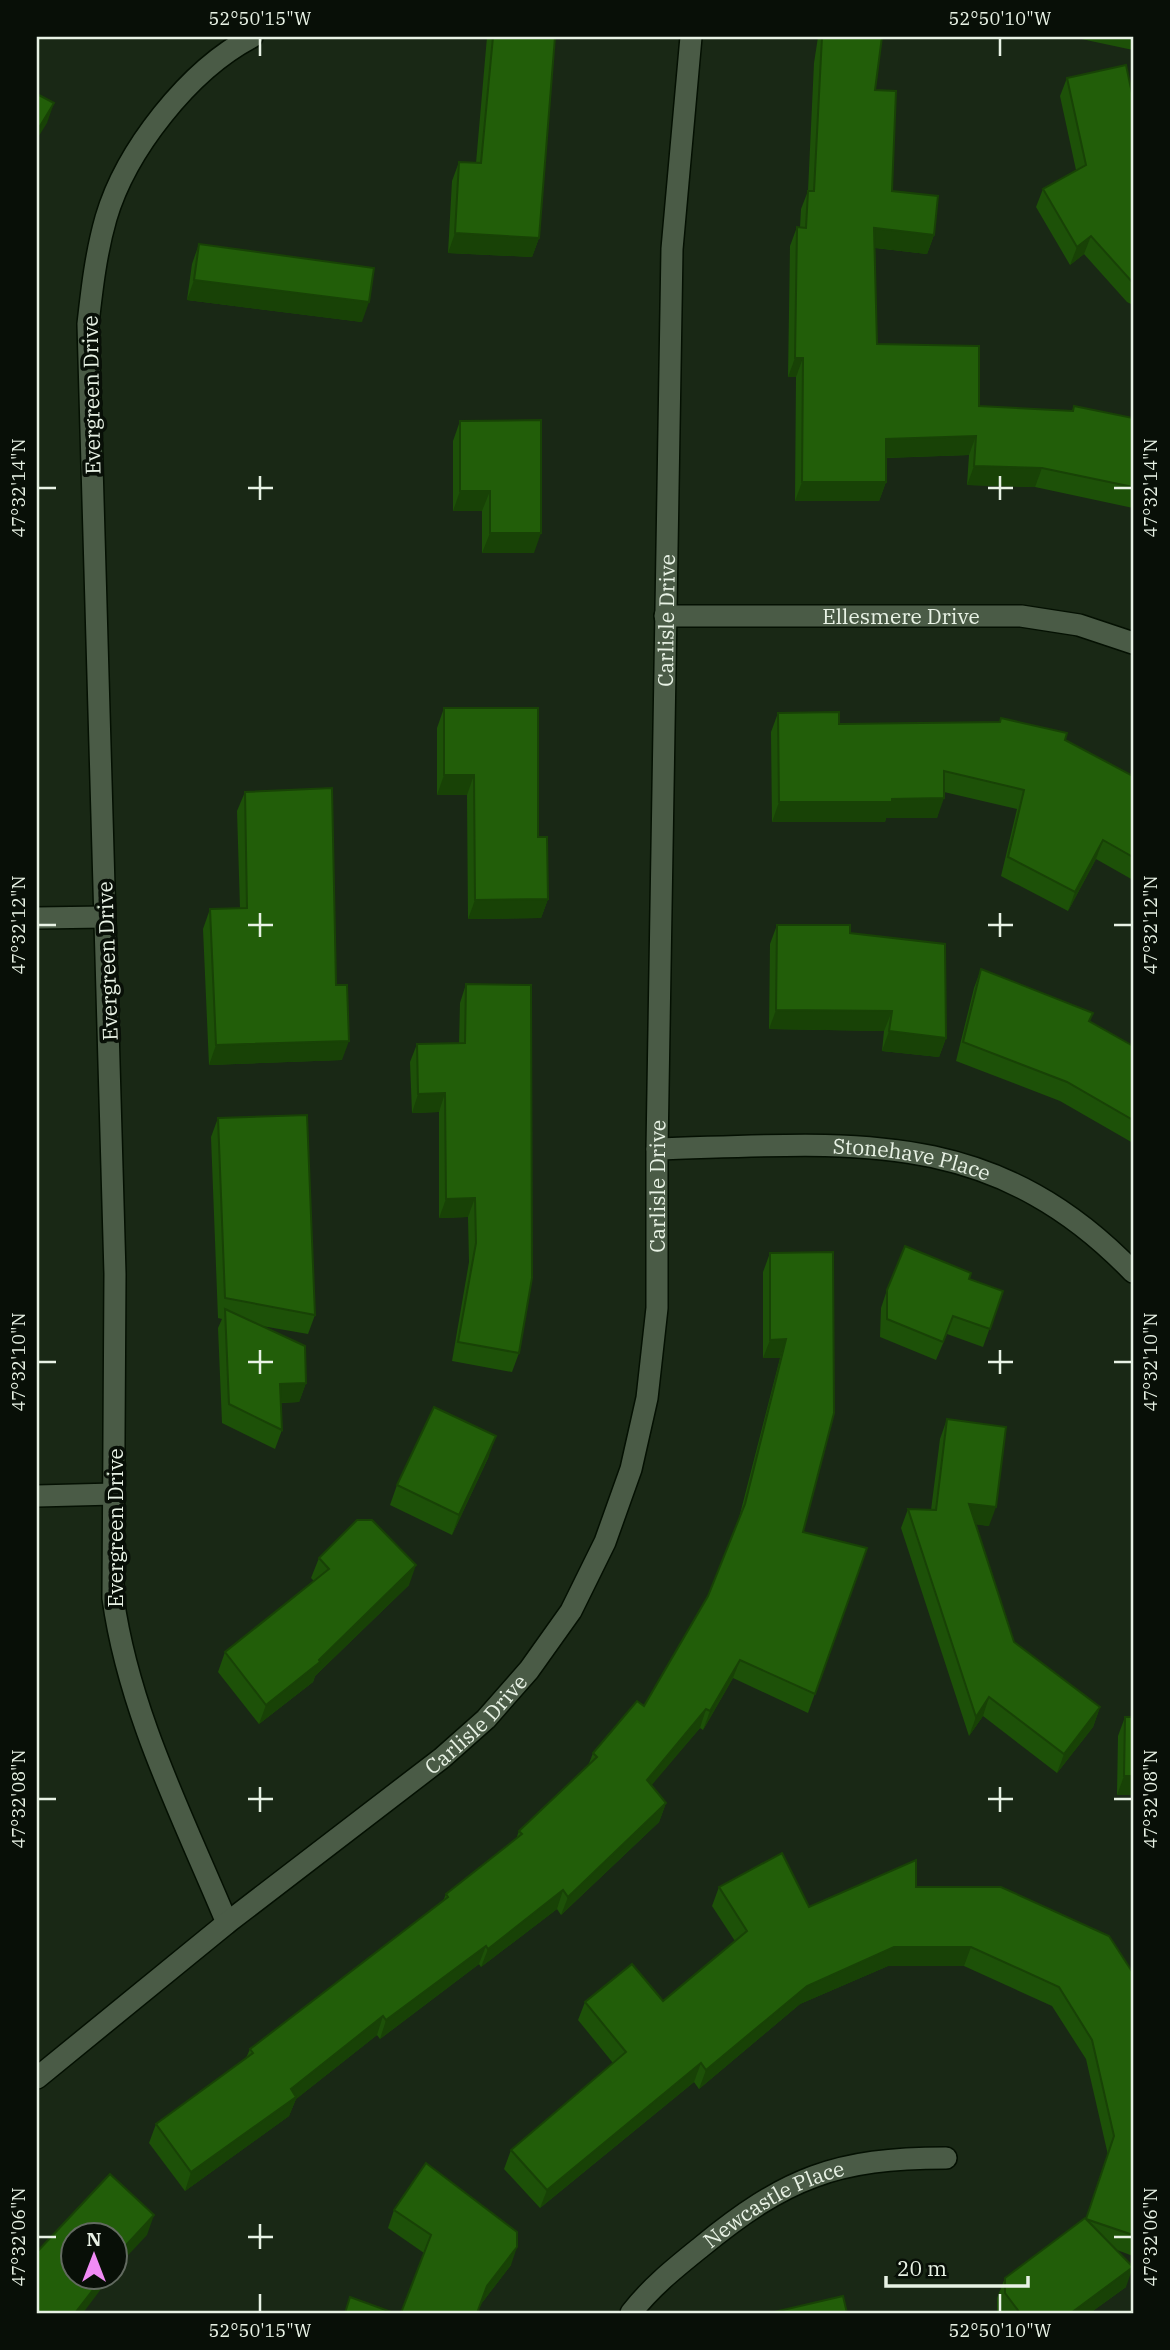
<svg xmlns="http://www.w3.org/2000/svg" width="1170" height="2350" font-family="'IBM Plex Serif',serif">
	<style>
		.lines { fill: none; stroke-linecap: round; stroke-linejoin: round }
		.street-casing { stroke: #041002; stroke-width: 24 }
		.street { stroke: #4a5b46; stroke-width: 21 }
		.wall { fill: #1d5108 }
		.shaded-wall { fill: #184206 }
		.building { fill: #225e09; stroke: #184206; stroke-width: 2 }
		.ticks { fill: none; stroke: #e8f2e5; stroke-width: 2.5 }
		.labels { text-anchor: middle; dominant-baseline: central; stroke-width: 7; stroke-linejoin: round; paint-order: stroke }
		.street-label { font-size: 21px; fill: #e8f2e5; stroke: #080f07 }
		.neatline { fill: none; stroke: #e8f2e5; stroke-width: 2.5 }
		.ticks-label { font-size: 18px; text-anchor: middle; fill: #e8f2e5 }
	</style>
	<rect width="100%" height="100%" fill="#192815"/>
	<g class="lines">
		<g class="street-casing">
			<g id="street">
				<path id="s1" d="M665,616H1021L1079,625L1133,643"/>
				<path d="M37,918L105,917"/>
				<path id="s2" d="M657,1149C844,1144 990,1123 1133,1272"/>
				<path d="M37,1496L114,1494"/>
				<path d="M227,1923C183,1817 129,1713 113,1598L115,1274L88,324C92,288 96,253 106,218C126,150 189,70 252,37"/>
				<path id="s3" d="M37,2078L227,1923L442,1758L486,1719L529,1670L571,1611L605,1542L631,1469L647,1398L657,1308V1149L672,249L691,37"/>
				<path id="s4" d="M631,2313C651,2287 675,2268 701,2247C785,2178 836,2158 946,2158"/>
			</g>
		</g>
		<use href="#street" class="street"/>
	</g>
	<g class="wall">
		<path d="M487,37H555L539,238L532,257L448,253L452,181L459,162L476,163Z"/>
		<path d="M818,37H882L875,90L892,191L934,235L927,254L875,248L877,344L979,406L1072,411L1074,406L1133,418V508L1035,487L967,485L969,455L886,458V482L879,501H795L796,377H788L790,246L797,227H800L801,209L808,191L814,63Z"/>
		<path d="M1072,37H1133V50Z"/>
		<path d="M1067,78L1133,98V305L1127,302L1084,254L1070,265L1036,207L1043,189L1076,170L1060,96Z"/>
		<path d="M199,244L362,322L187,300L192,264Z"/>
		<path d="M460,421L534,553H482V511H453V441Z"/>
		<path d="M444,708L538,837L548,899L541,918L468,919L467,795H437V728Z"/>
		<path d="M778,713L839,724L1065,740L1133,776V880L1096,859L1068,911L1001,876L1017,809L944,792L937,818H886L885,822H772L771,732Z"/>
		<path d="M245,792L336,985L342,1060L209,1065L203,929L210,909L240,908L237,811Z"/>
		<path d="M777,925L850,933L946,1038L939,1057L882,1051L884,1031L769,1029L770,944Z"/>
		<path d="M981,969L1090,1022L1133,1046V1143L1060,1101L956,1061L974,988Z"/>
		<path d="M466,984L519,1353L512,1372L452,1361L469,1262L468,1217L439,1218V1112L412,1113L410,1062L417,1044L459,1043L460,1003Z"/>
		<path d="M218,1118L315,1315L308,1334L262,1326L306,1383L299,1402L281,1403L282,1430L275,1449L222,1423L218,1328L222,1319L218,1318L211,1137Z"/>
		<path d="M833,1252L803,1532L867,1548L808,1713L733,1678L703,1730L700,1728L651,1785L666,1803L659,1822L561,1915L557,1909L481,1967L479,1964L380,2039L377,2035L296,2099L289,2116L185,2191L149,2143L156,2124L246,2058L250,2049L443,1901L446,1894L516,1839L519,1831L588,1766L593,1753L644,1706L708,1596L739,1518L780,1358H763V1272L770,1253Z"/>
		<path d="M969,1279L1003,1291L983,1347L947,1334L936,1360L880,1337L881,1308L887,1290Z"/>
		<path d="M947,1419L989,1526L976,1524L1014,1642L1100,1707L1093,1727L1057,1773L983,1716L969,1736L901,1528L908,1509L931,1510L940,1439Z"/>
		<path d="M489,1456L452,1535L390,1505L397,1485Z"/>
		<path d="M319,1558L409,1585L315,1676L313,1682L259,1724L218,1672L225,1652L314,1581L311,1578Z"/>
		<path d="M1125,1717H1133V1795H1117L1118,1736Z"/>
		<path d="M719,1887L809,1907L916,1887L1133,1973V2256L1117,2250L1126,2287L1090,2313H997V2298L1005,2278L1086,2218L1108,2155L1086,2059L1052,2006L964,1966H888L800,2004L699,2089L694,2082L540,2208L504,2169L511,2150L613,2063L578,2020L585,2002L663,2001L735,1941L712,1906Z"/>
		<path d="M394,2210L511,2265L481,2304L424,2253L388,2228Z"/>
	</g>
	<g class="shaded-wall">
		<path d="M54,103L47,123L37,139V131Z"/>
		<path d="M874,228L934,235L927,254L868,247Z"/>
		<path d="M455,233L539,238L532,257L448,253Z"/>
		<path d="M1091,236L1084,254L1070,265L1077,247Z"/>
		<path d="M194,280L369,302L362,322L187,300Z"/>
		<path d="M795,358H803L796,377H788Z"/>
		<path d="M976,436L969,455L879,458L886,439Z"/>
		<path d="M974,466L1042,468L1035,487L967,485Z"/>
		<path d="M802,482H886L879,501H795Z"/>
		<path d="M460,491H490L482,511H453Z"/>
		<path d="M490,533H541L534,553H482Z"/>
		<path d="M444,775H474L467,795H437Z"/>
		<path d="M944,798L937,818H886L885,822H772L779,802Z"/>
		<path d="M1103,840L1096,859L1068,911L1075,892Z"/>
		<path d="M548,899L541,918L468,919L475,900Z"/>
		<path d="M776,1010L892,1011L884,1031L769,1029Z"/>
		<path d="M889,1031L946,1038L939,1057L882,1051Z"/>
		<path d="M349,1041L342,1060L209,1065L216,1045Z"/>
		<path d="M445,1093L439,1112L412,1113L418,1094Z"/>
		<path d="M475,1198L468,1217L439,1218L446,1199Z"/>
		<path d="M786,1339L780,1358H763L770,1340Z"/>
		<path d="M306,1383L299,1402L273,1403L280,1384Z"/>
		<path d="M496,1436L489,1456L452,1535L459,1515Z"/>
		<path d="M969,1504L996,1507L989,1526L962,1523Z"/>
		<path d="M416,1565L409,1585L315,1676L313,1682L259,1724L266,1705L319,1660Z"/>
		<path d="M740,1660L733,1678L703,1730L710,1711Z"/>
		<path d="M989,1697L983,1716L969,1736L976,1717Z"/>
		<path d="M1100,1707L1093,1727L1057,1773L1064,1754Z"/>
		<path d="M706,1709L700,1728L640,1799L647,1780Z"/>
		<path d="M1124,1776H1133V1795H1117Z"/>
		<path d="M666,1803L659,1822L561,1915L568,1897Z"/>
		<path d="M563,1890L557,1909L481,1967L488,1949Z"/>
		<path d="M486,1946L479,1964L380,2039L386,2020Z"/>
		<path d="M894,1947H971L964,1966H888L800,2004L699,2089L706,2070L807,1986Z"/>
		<path d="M383,2016L377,2035L296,2099L289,2116L185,2191L191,2172L291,2089Z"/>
		<path d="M701,2063L694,2082L540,2208L547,2190Z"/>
		<path d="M154,2215L147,2235L116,2268V2256Z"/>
		<path d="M517,2247L511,2265L481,2304L477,2313L487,2286Z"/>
		<path d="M1133,2267L1126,2287L1090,2313H1071Z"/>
		<path d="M102,2277H108L105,2280L101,2289L83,2313H75Z"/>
	</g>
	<g class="building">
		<path d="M493,37H555L539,238L455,233L459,162L481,163Z"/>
		<path d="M822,37H882L875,90L896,91L892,191L938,196L934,235L874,228L877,344L979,346V406L1073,411L1074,406L1133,418V487L1042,468L974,466L976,436L886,439V482H802L803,358H795L797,227L806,228L808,191H814Z"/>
		<path d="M1126,65L1133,98V283L1091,236L1077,247L1043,189L1086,165L1067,78Z"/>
		<path d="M37,94L54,103L37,131Z"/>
		<path d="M199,244L374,268L369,302L194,280Z"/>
		<path d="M541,420V533H490V491H460V421Z"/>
		<path d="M444,708H538V837H547L548,899L475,900L474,775H444Z"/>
		<path d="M839,712V724L1000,722L1001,718L1067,733L1065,740L1133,776V857L1103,840L1075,892L1008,857L1024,790L944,771V798L892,799V802H779L778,713Z"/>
		<path d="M332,788L336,985H347L349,1041L216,1045L210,909L247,908L245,792Z"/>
		<path d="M777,925H850V933L945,944L946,1038L889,1031L892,1011L776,1010Z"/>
		<path d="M981,969L1093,1013L1089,1021L1133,1046V1120L1067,1082L963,1042Z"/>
		<path d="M466,984L531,985L532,1278L519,1353L458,1342L476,1243L475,1198L446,1199L445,1093L418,1094L417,1044L465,1043Z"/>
		<path d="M307,1115L315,1315L225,1298L218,1118Z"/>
		<path d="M905,1246L971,1273L969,1279L1003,1291L990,1329L953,1316L943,1342L887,1319V1290Z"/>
		<path d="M833,1252L834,1413L803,1532L867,1548L815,1694L740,1660L710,1711L706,1709L647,1780L666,1803L568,1897L563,1890L488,1949L486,1946L386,2020L383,2016L291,2089L296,2097L191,2172L156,2124L253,2053L250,2049L448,1897L446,1894L522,1834L519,1831L597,1757L593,1753L637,1701L644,1706L708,1596L745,1504L786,1339L770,1340V1253Z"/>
		<path d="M225,1309L305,1346L306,1383L280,1384L282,1430L229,1404Z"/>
		<path d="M434,1407L496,1436L459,1515L397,1485Z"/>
		<path d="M947,1419L1006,1427L996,1507L969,1504L1014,1642L1100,1707L1064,1754L989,1697L976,1717L908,1509L936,1510Z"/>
		<path d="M357,1520H372L416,1565L319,1660L320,1662L266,1705L225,1652L329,1569L319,1558Z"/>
		<path d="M1125,1717H1133V1776H1124Z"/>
		<path d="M782,1853L809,1907L916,1860V1887H1001L1109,1936L1133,1973V2235L1086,2219L1114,2136L1092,2040L1059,1987L971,1947H894L807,1986L706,2070L701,2063L547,2190L511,2150L626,2052L585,2002L632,1964L663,2001L747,1931L719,1887Z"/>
		<path d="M426,2163L517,2232V2247L487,2286L477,2313H401L431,2235L394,2210Z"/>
		<path d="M110,2174L154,2215L116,2256V2235H74V2277H103L75,2313H37V2252Z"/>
		<path d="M1085,2218L1133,2267L1071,2313H1020L1005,2293V2278Z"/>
		<path d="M843,2296L847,2313H770Z"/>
		<path d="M350,2297L394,2313H345Z"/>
	</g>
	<path class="ticks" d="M260,38V56M1000,38V56M260,476V500M1000,476V500M38,488H56M248,488H273M988,488H1013M1114,488H1132M260,913V937M1000,913V937M38,925H56M248,925H273M988,925H1013M1114,925H1132M260,1350V1374M1000,1350V1374M38,1362H56M248,1362H273M988,1362H1013M1114,1362H1132M260,1787V1812M1000,1787V1812M38,1799H56M248,1799H273M988,1799H1013M1114,1799H1132M260,2224V2249M38,2237H56M248,2237H273M1114,2237H1132M260,2294V2312M1000,2294V2312"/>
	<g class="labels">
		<g class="street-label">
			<text transform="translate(91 395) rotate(-91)">Evergreen Drive</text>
			<text stroke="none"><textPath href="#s1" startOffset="236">Ellesmere Drive</textPath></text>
			<text stroke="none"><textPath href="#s3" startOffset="1718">Carlisle Drive</textPath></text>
			<text transform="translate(107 961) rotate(-92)">Evergreen Drive</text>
			<text stroke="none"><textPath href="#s2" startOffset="256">Stonehave Place</textPath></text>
			<text stroke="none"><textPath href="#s3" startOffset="1152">Carlisle Drive</textPath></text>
			<text transform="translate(115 1528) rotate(-90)">Evergreen Drive</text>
			<text stroke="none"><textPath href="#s3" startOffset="564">Carlisle Drive</textPath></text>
			<text stroke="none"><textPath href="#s4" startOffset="182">Newcastle Place</textPath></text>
		</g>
	</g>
	<rect width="1170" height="2350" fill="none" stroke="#080f07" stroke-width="77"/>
	<g transform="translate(94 2256)"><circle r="33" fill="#080f07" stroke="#626a60" stroke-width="2"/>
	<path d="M0-5L12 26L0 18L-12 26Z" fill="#f18bf5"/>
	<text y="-10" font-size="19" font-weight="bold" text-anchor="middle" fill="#e8f2e5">N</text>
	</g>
	<path d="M886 2276v10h142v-10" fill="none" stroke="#e8f2e5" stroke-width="3.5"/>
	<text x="897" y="2276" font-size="21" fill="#e8f2e5" stroke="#080f07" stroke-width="5" paint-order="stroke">20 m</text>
	<rect x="38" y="38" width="1094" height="2274" class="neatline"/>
	<g class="ticks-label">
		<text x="260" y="25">52°50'15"W</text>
		<text x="1000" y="25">52°50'10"W</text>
		<text transform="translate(19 488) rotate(-90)" y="6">47°32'14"N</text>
		<text transform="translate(1151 488) rotate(-90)" y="6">47°32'14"N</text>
		<text transform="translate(19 925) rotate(-90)" y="6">47°32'12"N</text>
		<text transform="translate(1151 925) rotate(-90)" y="6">47°32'12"N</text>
		<text transform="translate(19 1362) rotate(-90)" y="6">47°32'10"N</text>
		<text transform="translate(1151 1362) rotate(-90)" y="6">47°32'10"N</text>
		<text transform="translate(19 1799) rotate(-90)" y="6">47°32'08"N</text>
		<text transform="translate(1151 1799) rotate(-90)" y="6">47°32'08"N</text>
		<text transform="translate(19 2237) rotate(-90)" y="6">47°32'06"N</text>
		<text transform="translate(1151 2237) rotate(-90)" y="6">47°32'06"N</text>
		<text x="260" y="2337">52°50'15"W</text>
		<text x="1000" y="2337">52°50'10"W</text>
	</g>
</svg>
